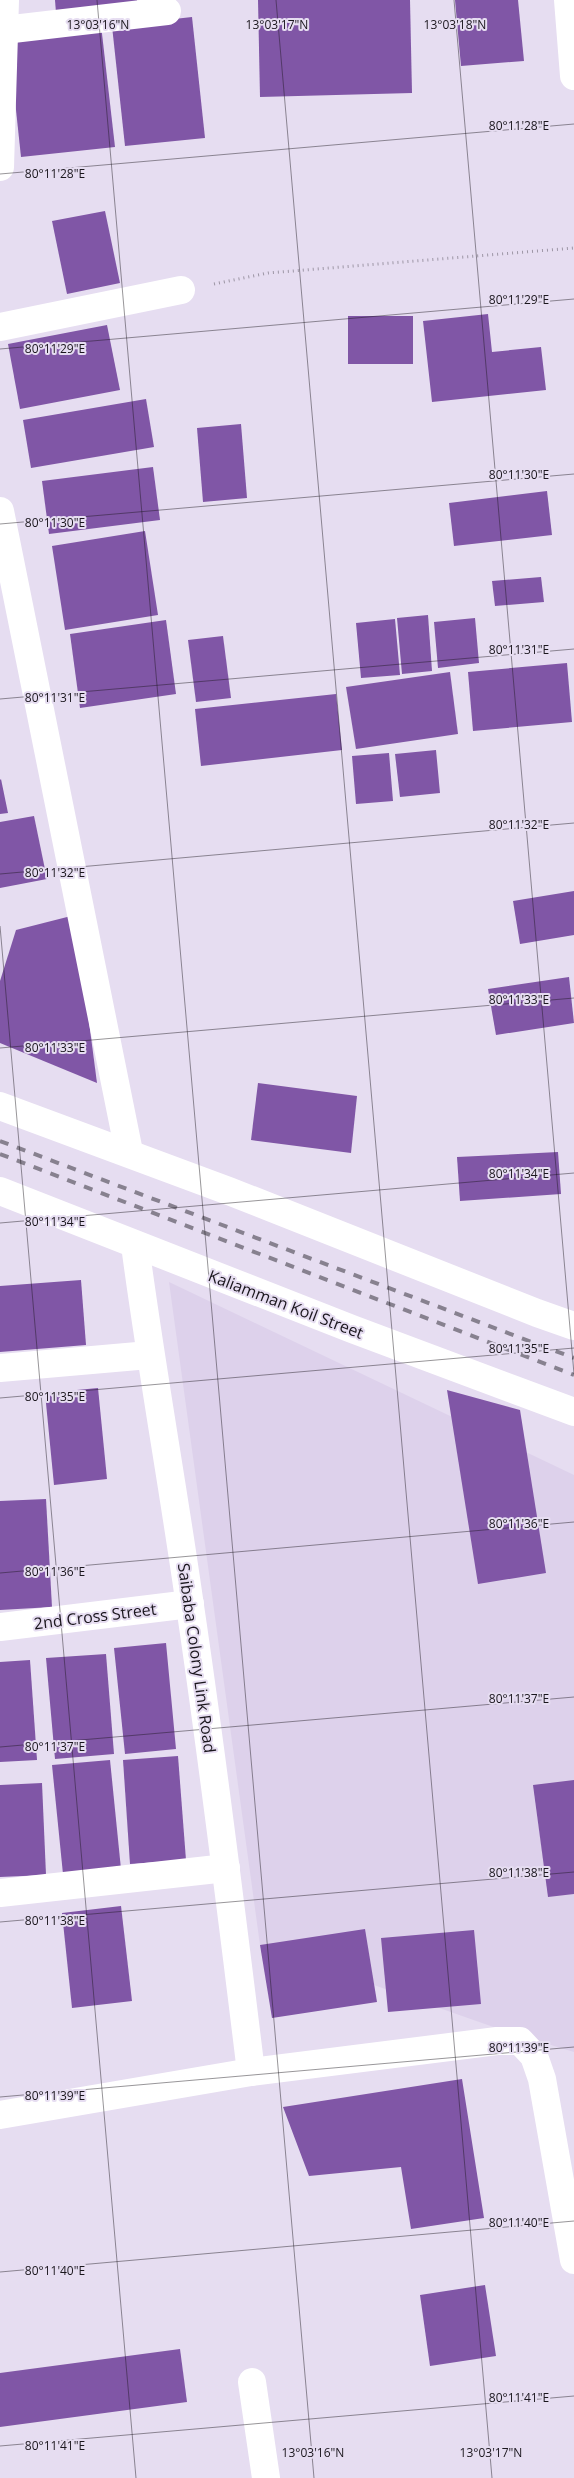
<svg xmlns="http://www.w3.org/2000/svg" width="574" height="2478" font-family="'Open Sans',sans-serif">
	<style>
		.built { fill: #ddd1eb }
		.building { fill: #8056a6 }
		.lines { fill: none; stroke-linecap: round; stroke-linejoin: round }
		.path { stroke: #9d96a5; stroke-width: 3; stroke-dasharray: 1 4; stroke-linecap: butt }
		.street { stroke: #fff; stroke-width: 28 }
		.secondary { stroke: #fff; stroke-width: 28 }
		.rail { stroke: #87818f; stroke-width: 4; stroke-dasharray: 9 9; stroke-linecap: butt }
		.ticks { fill: none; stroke: #1a161d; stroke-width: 1; stroke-opacity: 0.45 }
		.labels { text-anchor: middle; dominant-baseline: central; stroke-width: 4; stroke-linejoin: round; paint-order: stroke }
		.street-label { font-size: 16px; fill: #1a161d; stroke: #e6ddf1 }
		.ticks-label { font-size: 12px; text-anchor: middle; fill: #1a161d; stroke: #e6ddf1; stroke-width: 4; stroke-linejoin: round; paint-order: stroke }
	</style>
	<rect width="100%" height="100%" fill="#e6ddf1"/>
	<path class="built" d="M169,1282L574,1475V2052L502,2030L260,1945Z"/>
	<g class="building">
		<path d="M55,0H137V5L56,13Z"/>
		<path d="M258,0H410L412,93L260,97Z"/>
		<path d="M455,0H518L524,61L461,66Z"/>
		<path d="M192,17L205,138L125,146L112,26Z"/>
		<path d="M101,25L115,147L21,157L8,35Z"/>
		<path d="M105,211L120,283L67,294L52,221Z"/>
		<path d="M488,314L492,352L541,347L546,390L432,402L423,321Z"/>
		<rect x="348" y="316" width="65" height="48"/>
		<path d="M107,325L120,390L20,409L8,344Z"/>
		<path d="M146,399L154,447L31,468L23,420Z"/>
		<path d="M241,424L247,498L203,502L197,428Z"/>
		<path d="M153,467L160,520L49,534L42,481Z"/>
		<path d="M547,491L552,535L454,546L449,503Z"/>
		<path d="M145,531L158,615L65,630L52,546Z"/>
		<path d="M541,577L544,602L495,606L492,581Z"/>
		<path d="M428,615L432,671L402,674L397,618Z"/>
		<path d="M475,618L479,663L438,668L434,622Z"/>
		<path d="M395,619L400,675L361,678L356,623Z"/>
		<path d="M166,620L176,694L80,708L70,634Z"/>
		<path d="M223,636L231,698L196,702L188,640Z"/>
		<path d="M567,663L572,722L473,731L468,672Z"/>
		<path d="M450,672L458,734L356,749L346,687Z"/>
		<path d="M336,694L342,750L201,766L195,709Z"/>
		<path d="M436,750L440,793L400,797L395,754Z"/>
		<path d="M389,753L393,801L356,804L352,756Z"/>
		<path d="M1,779L8,813L0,814V780Z"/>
		<path d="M34,816L47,879L0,888V822Z"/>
		<path d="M574,891V935L520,944L513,901Z"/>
		<path d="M75,915L97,1083L0,1043V981L16,930Z"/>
		<path d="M569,977L574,1023L496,1035L488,989Z"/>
		<path d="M258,1083L357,1096L351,1153L251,1140Z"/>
		<path d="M558,1152L561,1194L460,1201L457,1157Z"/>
		<path d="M81,1280L86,1345L0,1352V1286Z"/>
		<path d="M98,1388L107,1479L54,1485L45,1393Z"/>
		<path d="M447,1390L520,1410L546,1573L478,1584Z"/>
		<path d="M46,1499L52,1607L0,1610V1501Z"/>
		<path d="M166,1643L176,1749L125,1754L114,1648Z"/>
		<path d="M106,1654L114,1754L55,1759L46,1658Z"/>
		<path d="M30,1660L37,1760L0,1762V1662Z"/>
		<path d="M178,1756L186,1860L130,1864L123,1760Z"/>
		<path d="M110,1760L121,1869L63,1874L52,1765Z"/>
		<path d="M574,1780V1894L548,1897L533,1785Z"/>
		<path d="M42,1783L46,1875L0,1877V1785Z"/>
		<path d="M121,1906L132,2001L72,2008L62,1913Z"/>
		<path d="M365,1929L377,2002L272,2018L260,1945Z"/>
		<path d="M474,1930L481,2004L388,2012L381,1938Z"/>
		<path d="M462,2079L484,2218L411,2229L401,2167L309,2176L283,2107Z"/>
		<path d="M485,2285L496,2356L430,2366L420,2295Z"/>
		<path d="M180,2349L187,2402L0,2427V2373Z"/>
	</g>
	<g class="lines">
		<path class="path" d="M214,284L268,273L574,248"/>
		<g class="street">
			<path d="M568,0L574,76"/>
			<path d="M4,30L167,11"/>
			<path d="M0,167L5,0"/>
			<path d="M0,327L181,290"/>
			<path d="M0,511L129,1152"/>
			<path d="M135,1245C151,1366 173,1486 190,1606C213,1761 232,1916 251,2072"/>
			<path d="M0,1368L149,1355"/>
			<path d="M0,1627L190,1604"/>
			<path d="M0,1893L226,1868"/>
			<path d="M0,2115L251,2072L497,2041H520L534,2056L542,2079L574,2260"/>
			<path d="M252,2382L266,2478"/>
		</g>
		<g class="secondary">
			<path d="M0,1106L229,1191L537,1313L574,1326"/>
			<path d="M0,1191L352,1329L574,1412"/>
		</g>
		<g class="rail">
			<path d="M0,1141L574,1358"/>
			<path d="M0,1154L574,1375"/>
		</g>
	</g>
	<path class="ticks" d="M97,0L314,2478M276,0L492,2478M454,0L574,1374M0,174L574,124M0,349L574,299M0,524L574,474M0,699L574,649M0,874L574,823M0,926L136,2478M0,1048L574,998M0,1223L574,1173M0,1398L574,1348M0,1573L574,1522M0,1747L574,1697M0,1922L574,1872M0,2097L574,2047M0,2272L574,2221M0,2446L574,2396"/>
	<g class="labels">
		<g class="street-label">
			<text transform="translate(286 1304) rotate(21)">Kaliamman Koil Street</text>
			<text transform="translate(95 1616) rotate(-7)">2nd Cross Street</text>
			<text transform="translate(197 1658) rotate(82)">Saibaba Colony Link Road</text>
		</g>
	</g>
	<g class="ticks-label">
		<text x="98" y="29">13°03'16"N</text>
		<text x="277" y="29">13°03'17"N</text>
		<text x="455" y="29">13°03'18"N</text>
		<text x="519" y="130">80°11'28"E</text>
		<text x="55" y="178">80°11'28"E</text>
		<text x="519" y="304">80°11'29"E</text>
		<text x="55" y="353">80°11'29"E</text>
		<text x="519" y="479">80°11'30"E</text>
		<text x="55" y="527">80°11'30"E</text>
		<text x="519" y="654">80°11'31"E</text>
		<text x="55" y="702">80°11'31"E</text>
		<text x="519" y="829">80°11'32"E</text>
		<text x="55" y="877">80°11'32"E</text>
		<text x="519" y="1004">80°11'33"E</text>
		<text x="55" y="1052">80°11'33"E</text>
		<text x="519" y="1178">80°11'34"E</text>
		<text x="55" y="1226">80°11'34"E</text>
		<text x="519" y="1353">80°11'35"E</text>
		<text x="55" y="1401">80°11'35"E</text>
		<text x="519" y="1528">80°11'36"E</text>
		<text x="55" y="1576">80°11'36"E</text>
		<text x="519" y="1703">80°11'37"E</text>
		<text x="55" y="1751">80°11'37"E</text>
		<text x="519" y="1877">80°11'38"E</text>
		<text x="55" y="1925">80°11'38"E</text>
		<text x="519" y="2052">80°11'39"E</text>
		<text x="55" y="2100">80°11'39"E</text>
		<text x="519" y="2227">80°11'40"E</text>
		<text x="55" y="2275">80°11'40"E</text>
		<text x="519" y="2402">80°11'41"E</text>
		<text x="55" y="2450">80°11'41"E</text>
		<text x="313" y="2457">13°03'16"N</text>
		<text x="491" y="2457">13°03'17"N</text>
	</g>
</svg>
